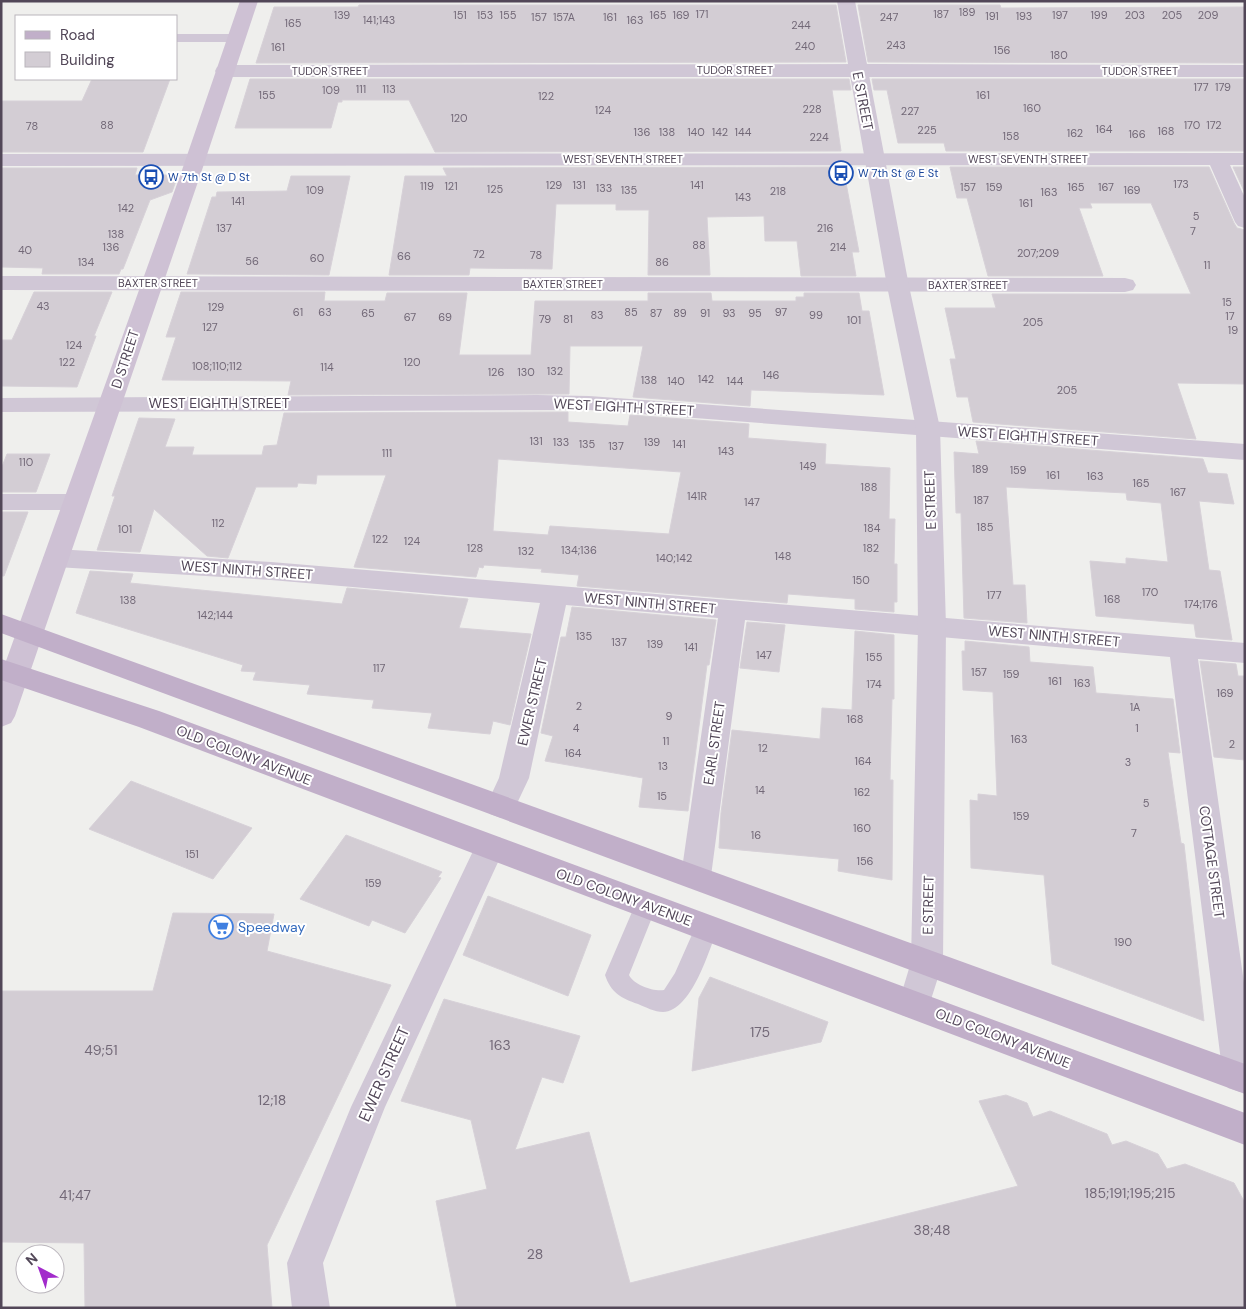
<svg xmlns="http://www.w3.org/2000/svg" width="1246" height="1309" font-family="'DM Sans',sans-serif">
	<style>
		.building { fill: #d3cdd4; stroke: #d7d1d8; fill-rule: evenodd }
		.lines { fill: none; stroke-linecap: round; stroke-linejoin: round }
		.service { fill: #d0c7d6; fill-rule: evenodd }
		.minor { fill: #d0c7d6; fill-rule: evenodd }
		.tertiary { fill: #d0c7d6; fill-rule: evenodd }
		.secondary { fill: #cec1d4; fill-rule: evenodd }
		.primary { fill: #c1afc9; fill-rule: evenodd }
		.labels { text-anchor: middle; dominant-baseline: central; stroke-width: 4; stroke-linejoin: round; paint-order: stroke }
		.number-label { font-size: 11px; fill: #726877 }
		.far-street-label { font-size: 11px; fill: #524758; stroke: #fff }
		.far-transit-label { font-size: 11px; fill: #164399; stroke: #fff; text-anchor: start }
		.street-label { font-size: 14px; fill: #524758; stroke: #fff }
		.shop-label { font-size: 14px; fill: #366cbe; stroke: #fff; text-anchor: start }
		.near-number-label { font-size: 14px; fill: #726877 }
		.near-street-label { font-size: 16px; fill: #524758; stroke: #fff }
	</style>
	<rect width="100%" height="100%" fill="#efefed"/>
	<g class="building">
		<path d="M359,5H836L846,62L256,63L274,7H358Z"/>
		<path d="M858,5H1000L1001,8L1245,7V63L868,62Z"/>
		<path d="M92,79H170L143,152H1V101H82Z"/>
		<path d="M250,79H849L851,90H832L841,151L435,152L409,100H342V102H338L331,128H235Z"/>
		<path d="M872,79H1245V151H946L944,143H898L887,90H874Z"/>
		<path d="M843,167L859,252H852L856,276H801L797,241H765L764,216L707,217L710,275H648L649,210H616V204H556L552,269L470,268L469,275H389L405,176H447L443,168Z"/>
		<path d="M950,167H1209L1234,223L1237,228L1245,230V384L1177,383L1196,439L973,422L968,397H957L950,359H956L945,308H996L992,294H1191L1151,203H1090L1092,208H1079L1103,276H988L967,198H957Z"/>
		<path d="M1233,167H1245V193Z"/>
		<path d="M1,168H137L135,175H178L172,192L150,200L123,269H121L119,274H42L43,268L1,267Z"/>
		<path d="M291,176H350L329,275L187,274L212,197H216L217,192L287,191Z"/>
		<path d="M34,292H112L94,336H96L77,387L1,386V340H12Z"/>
		<path d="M181,292H325L324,301H385L387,293H467L459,355H531L535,301H648V293H711L712,301H796V297H804V293H859L862,311H869L884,395L751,390L750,406L633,397L643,346H570L569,394L288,395L291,381L162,380L176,337H166Z"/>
		<path d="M568,412V422L628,426L630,415L749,424L748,438L826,444L825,464L890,468L889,519H895L894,564H897V602H894V612L855,609V599L788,594L787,603L577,586L579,575L541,572L542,569L484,565L483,568L479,567L476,577L354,567L386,475H317L316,484L298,483L297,487H256L228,558L207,556L154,509L140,552L97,550L115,496H112L139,418L175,419L165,447H194L192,455H262L264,446L277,445L284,413ZM498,459L681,472L669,534L550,526L548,535L493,531Z"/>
		<path d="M976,441L1203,459L1208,473L1227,474L1234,504L1199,501L1209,570L1220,571L1232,640L1196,637L1194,624L1096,616L1090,561L1126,564V558L1168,562L1161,503L1127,500L1126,493L1006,487L1013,585H1025L1027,623L964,618L961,513H956L954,452L979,454Z"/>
		<path d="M7,454H50L36,492H1V469Z"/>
		<path d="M1,512H28L4,576H1Z"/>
		<path d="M90,571L133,574L130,583L342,604L347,588L468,599L459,628L531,634L510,725L493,721L490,734L428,728L432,713L372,708L374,700L307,694L310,685L253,680L256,672L241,671L243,665L76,613Z"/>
		<path d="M572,607L716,620L709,665H707L688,811L639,807L643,778L545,761L553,736L541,733L561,637H566Z"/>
		<path d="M747,622L785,625L779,672L740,668Z"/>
		<path d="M855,631L894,635V699H892L890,780H893L892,880L838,871L839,859L719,848L721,813L732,730L820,739L822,708L852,710Z"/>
		<path d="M965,641L1029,647L1030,662L1093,667L1096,693L1173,699L1180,753L1168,752L1181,843L1184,844L1204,1021L1052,964L1044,875L971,868L970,800L978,801V794L997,796L993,692L963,690L962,651H965Z"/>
		<path d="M1200,661L1236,664L1238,676H1245V760L1214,757Z"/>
		<path d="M131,781L252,828L213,879L89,829Z"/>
		<path d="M346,835L442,872L438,877L441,878L405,933L372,920L369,926L300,899Z"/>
		<path d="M488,896L591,935L568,996L463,955Z"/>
		<path d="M173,913L274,914L267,951L391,985L267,1245L272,1308H85L84,1243L1,1242V991H153Z"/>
		<path d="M710,977L828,1022L821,1042L692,1071L699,998Z"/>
		<path d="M444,999L580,1036L563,1083L542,1077L515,1150L589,1132L630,1283L1018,1186L979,1101L1006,1095L1027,1103L1033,1117L1050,1111L1107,1134L1112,1145L1126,1141L1158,1154L1167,1169L1185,1164L1234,1183L1245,1203V1308H457L436,1201L487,1189L471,1120L401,1101Z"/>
	</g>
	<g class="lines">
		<g class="service">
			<path d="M176,34H236L243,38L236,42H176Z"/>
			<path d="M646,896L654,898L657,905L629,975C634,985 654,992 664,990L675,973L698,921L706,918L714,921L718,928C709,950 692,1011 663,1012C655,1012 645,1007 638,1004C621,998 611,993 605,975L638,898Z"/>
		</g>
		<g class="minor">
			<path d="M877,64L1245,65V77H224L217,75L215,71L217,67L224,65Z"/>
			<path d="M1245,153V165H1230L1245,198V228L1238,226L1235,222L1210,165L1,166V154Z"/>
			<path d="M1,276L1125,278L1133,280L1136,285L1133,290L1125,292L1,290Z"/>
			<path d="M537,395L589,396L1245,444V460L589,410L1,412V398Z"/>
			<path d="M1,494H75L84,496L88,502L84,508L75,510H1Z"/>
			<path d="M56,549L271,562L1245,643V663L1198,659L1245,990V1090L1240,1092L1228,1088L1223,1077L1170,657L745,620L711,876L707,885L696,888L685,885L681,876L718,618L566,605L529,778L512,814L501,818L490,814L486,806L499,778L540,603L271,580L56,567L47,564L43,558L47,552Z"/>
			<path d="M490,835L501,838L505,847L385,1107L323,1263L330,1308H292L287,1263L351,1107L475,847L479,838Z"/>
		</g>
		<path class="tertiary" d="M837,1H855L909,286L940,428L946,626L943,962L926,1015L914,1019L902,1015L898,1005L911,962L918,626L916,428L887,286Z"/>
		<path class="secondary" d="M240,1H258L201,173L15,716L11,723L1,727V675L181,173Z"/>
		<g class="primary">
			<path d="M1,614L1245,1064V1094L1,633Z"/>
			<path d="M1,659L159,711L1245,1113V1145L139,727L1,680Z"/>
		</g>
	</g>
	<defs>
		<g id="bus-ring" transform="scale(1.25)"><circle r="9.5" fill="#fff" stroke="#1a4fb4" stroke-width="1.5"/><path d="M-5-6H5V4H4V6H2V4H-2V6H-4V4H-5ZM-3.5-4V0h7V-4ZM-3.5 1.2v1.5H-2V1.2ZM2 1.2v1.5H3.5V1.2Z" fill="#1a4fb4"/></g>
		<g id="supermarket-ring" transform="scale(1.25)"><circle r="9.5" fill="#fff" stroke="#3f7fe0" stroke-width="1.5"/><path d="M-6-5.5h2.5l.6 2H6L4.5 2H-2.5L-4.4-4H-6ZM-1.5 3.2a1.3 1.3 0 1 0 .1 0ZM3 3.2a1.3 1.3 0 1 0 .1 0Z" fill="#3f7fe0"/></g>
	</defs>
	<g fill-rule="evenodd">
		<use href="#bus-ring" x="841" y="173"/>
		<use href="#bus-ring" x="151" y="177"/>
		<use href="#supermarket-ring" x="221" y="927"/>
	</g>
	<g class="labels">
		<g class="number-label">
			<text x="967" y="12">189</text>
			<text x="702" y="14">171</text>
			<text x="941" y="14">187</text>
			<text x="342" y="15">139</text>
			<text x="460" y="15">151</text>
			<text x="485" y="15">153</text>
			<text x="508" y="15">155</text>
			<text x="658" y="15">165</text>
			<text x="681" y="15">169</text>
			<text x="1060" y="15">197</text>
			<text x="1099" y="15">199</text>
			<text x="1135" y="15">203</text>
			<text x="1172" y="15">205</text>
			<text x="1208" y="15">209</text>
			<text x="992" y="16">191</text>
			<text x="1024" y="16">193</text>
			<text x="539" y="17">157</text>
			<text x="564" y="17">157A</text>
			<text x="610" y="17">161</text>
			<text x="889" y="17">247</text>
			<text x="379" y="20">141;143</text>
			<text x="635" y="20">163</text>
			<text x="293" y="23">165</text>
			<text x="801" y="25">244</text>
			<text x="896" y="45">243</text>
			<text x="805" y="46">240</text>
			<text x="278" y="47">161</text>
			<text x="1002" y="50">156</text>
			<text x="1059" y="55">180</text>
			<text x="1201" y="87">177</text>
			<text x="1223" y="87">179</text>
			<text x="361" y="89">111</text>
			<text x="389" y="89">113</text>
			<text x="331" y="90">109</text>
			<text x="267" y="95">155</text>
			<text x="983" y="95">161</text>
			<text x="546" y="96">122</text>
			<text x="1032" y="108">160</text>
			<text x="812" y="109">228</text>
			<text x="603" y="110">124</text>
			<text x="910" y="111">227</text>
			<text x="459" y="118">120</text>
			<text x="107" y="125">88</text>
			<text x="1192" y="125">170</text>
			<text x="1214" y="125">172</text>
			<text x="32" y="126">78</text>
			<text x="1104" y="129">164</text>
			<text x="927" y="130">225</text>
			<text x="1166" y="131">168</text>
			<text x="642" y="132">136</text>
			<text x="667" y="132">138</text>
			<text x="696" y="132">140</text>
			<text x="720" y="132">142</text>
			<text x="743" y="132">144</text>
			<text x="1075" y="133">162</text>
			<text x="1137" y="134">166</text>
			<text x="1011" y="136">158</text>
			<text x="819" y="137">224</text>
			<text x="1181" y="184">173</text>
			<text x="554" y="185">129</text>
			<text x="579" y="185">131</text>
			<text x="697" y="185">141</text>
			<text x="427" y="186">119</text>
			<text x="451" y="186">121</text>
			<text x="968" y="187">157</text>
			<text x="994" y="187">159</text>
			<text x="1076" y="187">165</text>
			<text x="1106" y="187">167</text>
			<text x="604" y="188">133</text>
			<text x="495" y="189">125</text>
			<text x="315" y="190">109</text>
			<text x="629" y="190">135</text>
			<text x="1132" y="190">169</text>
			<text x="778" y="191">218</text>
			<text x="1049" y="192">163</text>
			<text x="743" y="197">143</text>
			<text x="238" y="201">141</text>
			<text x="1026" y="203">161</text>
			<text x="126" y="208">142</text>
			<text x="1196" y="216">5</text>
			<text x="224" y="228">137</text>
			<text x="825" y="228">216</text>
			<text x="1193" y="231">7</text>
			<text x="116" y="234">138</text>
			<text x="699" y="245">88</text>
			<text x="111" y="247">136</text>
			<text x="838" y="247">214</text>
			<text x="25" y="250">40</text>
			<text x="1038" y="253">207;209</text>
			<text x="479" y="254">72</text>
			<text x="536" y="255">78</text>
			<text x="404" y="256">66</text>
			<text x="317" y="258">60</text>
			<text x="252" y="261">56</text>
			<text x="86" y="262">134</text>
			<text x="662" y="262">86</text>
			<text x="1207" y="265">11</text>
			<text x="1227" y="302">15</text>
			<text x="43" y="306">43</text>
			<text x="216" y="307">129</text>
			<text x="298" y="312">61</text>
			<text x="325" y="312">63</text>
			<text x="631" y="312">85</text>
			<text x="781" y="312">97</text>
			<text x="368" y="313">65</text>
			<text x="656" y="313">87</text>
			<text x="680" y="313">89</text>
			<text x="705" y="313">91</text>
			<text x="729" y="313">93</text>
			<text x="755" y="313">95</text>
			<text x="597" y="315">83</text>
			<text x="816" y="315">99</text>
			<text x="1230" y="316">17</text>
			<text x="410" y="317">67</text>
			<text x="445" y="317">69</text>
			<text x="545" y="319">79</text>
			<text x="568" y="319">81</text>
			<text x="854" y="320">101</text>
			<text x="1033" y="322">205</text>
			<text x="210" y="327">127</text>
			<text x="1233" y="330">19</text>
			<text x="74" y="345">124</text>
			<text x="67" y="362">122</text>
			<text x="412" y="362">120</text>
			<text x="217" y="366">108;110;112</text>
			<text x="327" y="367">114</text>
			<text x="555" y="371">132</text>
			<text x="496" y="372">126</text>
			<text x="526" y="372">130</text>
			<text x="771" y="375">146</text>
			<text x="706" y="379">142</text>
			<text x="649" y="380">138</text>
			<text x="676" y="381">140</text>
			<text x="735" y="381">144</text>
			<text x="1067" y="390">205</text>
			<text x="536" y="441">131</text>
			<text x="561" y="442">133</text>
			<text x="652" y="442">139</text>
			<text x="587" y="444">135</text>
			<text x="679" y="444">141</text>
			<text x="616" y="446">137</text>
			<text x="726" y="451">143</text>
			<text x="387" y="453">111</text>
			<text x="26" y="462">110</text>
			<text x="808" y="466">149</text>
			<text x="980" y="469">189</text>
			<text x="1018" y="470">159</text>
			<text x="1053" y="475">161</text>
			<text x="1095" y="476">163</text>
			<text x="1141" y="483">165</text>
			<text x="869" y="487">188</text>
			<text x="1178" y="492">167</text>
			<text x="697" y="496">141R</text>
			<text x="981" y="500">187</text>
			<text x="752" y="502">147</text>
			<text x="218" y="523">112</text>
			<text x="985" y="527">185</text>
			<text x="872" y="528">184</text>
			<text x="125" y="529">101</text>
			<text x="380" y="539">122</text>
			<text x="412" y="541">124</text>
			<text x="475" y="548">128</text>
			<text x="871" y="548">182</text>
			<text x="579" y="550">134;136</text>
			<text x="526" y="551">132</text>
			<text x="783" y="556">148</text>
			<text x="674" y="558">140;142</text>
			<text x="861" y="580">150</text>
			<text x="1150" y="592">170</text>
			<text x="994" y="595">177</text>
			<text x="1112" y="599">168</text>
			<text x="128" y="600">138</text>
			<text x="1201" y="604">174;176</text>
			<text x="215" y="615">142;144</text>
			<text x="584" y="636">135</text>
			<text x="619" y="642">137</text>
			<text x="655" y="644">139</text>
			<text x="691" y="647">141</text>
			<text x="764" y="655">147</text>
			<text x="874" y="657">155</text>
			<text x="379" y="668">117</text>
			<text x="979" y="672">157</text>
			<text x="1011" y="674">159</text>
			<text x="1055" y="681">161</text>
			<text x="1082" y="683">163</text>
			<text x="874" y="684">174</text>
			<text x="1225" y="693">169</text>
			<text x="579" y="706">2</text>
			<text x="1135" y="707">1A</text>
			<text x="669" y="716">9</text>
			<text x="855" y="719">168</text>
			<text x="576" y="728">4</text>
			<text x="1137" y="728">1</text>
			<text x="1019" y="739">163</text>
			<text x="666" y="741">11</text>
			<text x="1232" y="744">2</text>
			<text x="763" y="748">12</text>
			<text x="573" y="753">164</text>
			<text x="863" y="761">164</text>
			<text x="1128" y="762">3</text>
			<text x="663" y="766">13</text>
			<text x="760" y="790">14</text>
			<text x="862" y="792">162</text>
			<text x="662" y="796">15</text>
			<text x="1146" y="803">5</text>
			<text x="1021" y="816">159</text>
			<text x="862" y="828">160</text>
			<text x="1134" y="833">7</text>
			<text x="756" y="835">16</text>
			<text x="192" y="854">151</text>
			<text x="865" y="861">156</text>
			<text x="373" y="883">159</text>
			<text x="1123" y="942">190</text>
		</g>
		<g class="far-street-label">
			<text x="735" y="70">TUDOR STREET</text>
			<text x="330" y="71">TUDOR STREET</text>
			<text x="1140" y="71">TUDOR STREET</text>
			<text x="623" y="159">WEST SEVENTH STREET</text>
			<text x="1028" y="159">WEST SEVENTH STREET</text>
			<text x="158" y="283">BAXTER STREET</text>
			<text x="563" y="284">BAXTER STREET</text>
			<text x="968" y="285">BAXTER STREET</text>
		</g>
		<g class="far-transit-label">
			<text x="858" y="173">W 7th St @ E St</text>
			<text x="168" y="177">W 7th St @ D St</text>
		</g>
		<g class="street-label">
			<text transform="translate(863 101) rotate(79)">E STREET</text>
			<text transform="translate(125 359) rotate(-72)">D STREET</text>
			<text x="219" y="403">WEST EIGHTH STREET</text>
			<text transform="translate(624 407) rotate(3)">WEST EIGHTH STREET</text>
			<text transform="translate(1028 436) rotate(4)">WEST EIGHTH STREET</text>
			<text transform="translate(930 500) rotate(-92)">E STREET</text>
			<text transform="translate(247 570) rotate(4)">WEST NINTH STREET</text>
			<text transform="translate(650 603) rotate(5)">WEST NINTH STREET</text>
			<text transform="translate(1054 636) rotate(5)">WEST NINTH STREET</text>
			<text transform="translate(532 702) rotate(-77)">EWER STREET</text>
			<text transform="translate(714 743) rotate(-82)">EARL STREET</text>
			<text transform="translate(244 755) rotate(21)">OLD COLONY AVENUE</text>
			<text transform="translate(1212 862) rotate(82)">COTTAGE STREET</text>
			<text transform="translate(624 897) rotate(20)">OLD COLONY AVENUE</text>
			<text transform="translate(928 905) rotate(-89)">E STREET</text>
			<text transform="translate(1003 1038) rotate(21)">OLD COLONY AVENUE</text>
		</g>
		<g class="shop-label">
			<text x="238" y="927">Speedway</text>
		</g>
		<g class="near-number-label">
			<text x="760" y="1032">175</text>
			<text x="500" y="1045">163</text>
			<text x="101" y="1050">49;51</text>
			<text x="272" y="1100">12;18</text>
			<text x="1130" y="1193">185;191;195;215</text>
			<text x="75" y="1195">41;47</text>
			<text x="932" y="1230">38;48</text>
			<text x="535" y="1254">28</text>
		</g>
		<g class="near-street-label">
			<text transform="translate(384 1074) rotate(-66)">EWER STREET</text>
		</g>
	</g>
	<rect width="1246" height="1309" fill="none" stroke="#524758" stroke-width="5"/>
	<rect x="15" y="15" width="162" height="65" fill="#ffffff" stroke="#bab5bc"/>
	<rect x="25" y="31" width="25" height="8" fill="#c1afc9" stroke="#bab5bc"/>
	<text x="60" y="40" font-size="15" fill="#524758">Road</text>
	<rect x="25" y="52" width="25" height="15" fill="#d3cdd4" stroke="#bab5bc"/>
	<text x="60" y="65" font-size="15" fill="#524758">Building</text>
	<g transform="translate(40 1269) rotate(319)"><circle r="24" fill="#ffffff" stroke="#bab5bc"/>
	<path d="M0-4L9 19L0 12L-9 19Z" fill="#a22bcb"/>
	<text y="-8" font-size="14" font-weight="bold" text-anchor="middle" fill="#524758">N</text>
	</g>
</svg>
